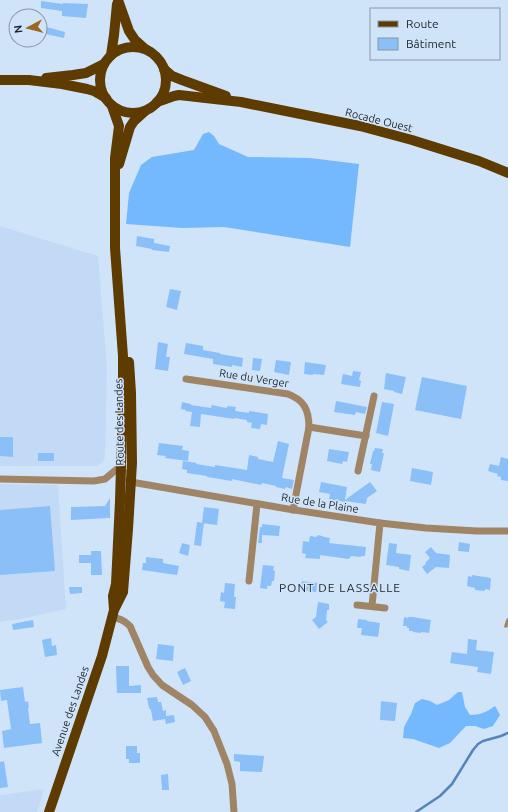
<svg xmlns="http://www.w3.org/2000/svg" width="508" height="812" font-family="Ubuntu,sans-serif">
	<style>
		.built { fill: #c2daf6 }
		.forest { fill: #74b8fe }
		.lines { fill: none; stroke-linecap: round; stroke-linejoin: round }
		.stream { stroke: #5485b8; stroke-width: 2.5 }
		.building { fill: #8abff8 }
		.lane { stroke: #9f8565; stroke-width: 3.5 }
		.street { stroke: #9f8565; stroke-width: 7 }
		.primary { stroke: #5e3b00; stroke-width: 10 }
		.labels { text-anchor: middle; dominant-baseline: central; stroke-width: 3; stroke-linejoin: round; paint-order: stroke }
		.street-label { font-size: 11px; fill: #1c232b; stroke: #d0e4f9 }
		.neighbourhood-label { font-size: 12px; letter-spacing: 1px; fill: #1c232b; stroke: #d0e4f9 }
	</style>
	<rect width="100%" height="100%" fill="#d0e4f9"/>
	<g class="built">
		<path d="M0,226L98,256L107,368L105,457L102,462L97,466H0Z"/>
		<path d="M0,484L58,485L66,609L21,619L0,622Z"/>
		<path d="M44,789L37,812H0V795Z"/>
	</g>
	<g class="forest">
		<path d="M209,132L214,136L219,144L248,157L310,158L359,164L350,247L224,227L182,228L126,224L129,193L141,165L152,157L194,150L203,134Z"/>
		<path d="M458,692H462L465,707L470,715C480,715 487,712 495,706L500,715L493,726L484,729L475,726H466L450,743L439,748L413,739L403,738L404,727L411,714L415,703L422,699L430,701L437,705L449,700Z"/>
	</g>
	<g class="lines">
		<path class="stream" d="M416,812L440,796L452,784L473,750L478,744L483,741L501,736L508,733"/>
	</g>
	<g class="building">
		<path d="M41,1L63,4V3L88,4L86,18L62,16V11L41,8Z"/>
		<path d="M43,26L65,32L64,38L41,33Z"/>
		<path d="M137,236L154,239V243L170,246L169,252L152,250V249L136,246Z"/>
		<path d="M170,289L181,291L177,310L166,307Z"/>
		<path d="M158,342L168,344L166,357H170L168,371L155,369Z"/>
		<path d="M186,343L203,346V350L220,353V354L243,358L242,367L232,365V367L213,364V359L184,354Z"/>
		<path d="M253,358L262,359L260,371L252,370Z"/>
		<path d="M276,360L291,362L289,375L274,372Z"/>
		<path d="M305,362L326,365L324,375L314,374L312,375L304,374Z"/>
		<path d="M353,371L361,372L359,380L361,381L360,387L341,384L343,374L352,376Z"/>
		<path d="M386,373L406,377L402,394L394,392V391L384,389Z"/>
		<path d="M422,377L467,386L461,419L415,410Z"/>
		<path d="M336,401L367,407L365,414L356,412L355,415L334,412Z"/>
		<path d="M182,402L191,404V405L211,408L212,405L226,408L228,406L236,407L235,411L249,413V411L268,414L267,425L261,424L260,429L251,428L252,423L247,422V420L234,418V419L201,414L200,427L190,426L192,412L185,411L186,410L181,409Z"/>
		<path d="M382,402L394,404L388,436L376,433Z"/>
		<path d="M0,437H13V457L0,456Z"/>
		<path d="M278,441L289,444L282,478L294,480L292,489L286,487L285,489L276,487V486L262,483L261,485L232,479V481L207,477V476L187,473V470L182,469L183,461L197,463L196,464L215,467V465L247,470L249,455L258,457V459L273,462Z"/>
		<path d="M159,443L183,446L182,450L189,451L188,461L165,458L166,456L157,455Z"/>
		<path d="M375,448L383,449L382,453H384L380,472L371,470L372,464H370L373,451H374Z"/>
		<path d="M329,449L349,452L347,462L343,461L342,464L327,461Z"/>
		<rect x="38" y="453" width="16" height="8"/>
		<path d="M501,457L508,459V481L501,480V477L497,476L498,474L488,471L490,464L499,466Z"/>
		<path d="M412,468L433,472L431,485L410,481Z"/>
		<path d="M321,482L347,487L345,500L370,482L377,491L367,498L366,504L345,501V502L329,499L330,494L319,492Z"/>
		<path d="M110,498V518L71,520V507L105,506Z"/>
		<path d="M50,506L55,571L0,575V510Z"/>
		<path d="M204,507L219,509L217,525L202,523Z"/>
		<path d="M197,522L204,523L201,546L194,545Z"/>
		<path d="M262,524L280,526L279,536L262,535V543H258L260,527H262Z"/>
		<path d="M318,535L322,536L324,537L330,538L329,543L366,547L365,556H361V557L351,556L350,558H349V559L320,555V559L305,558L306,554L302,553L303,541L309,542L310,536L316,537Z"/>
		<path d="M459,542L470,544L469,552L458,551Z"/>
		<path d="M182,543L190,545L188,556L179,553Z"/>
		<path d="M389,543L397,544L396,553L411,555L409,571L399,569V567L386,565Z"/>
		<path d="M431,547L436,553L450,555L449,568L436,567L427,574L422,567L426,564L425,563L430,558L425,552Z"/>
		<path d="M91,551H101L102,575H91V563H79V555H91Z"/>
		<path d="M146,557L163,559V563L179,566L177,575L142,570L143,563H146Z"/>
		<path d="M263,565L274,566L273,570L275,571L274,581H272L271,586H267V589L260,588Z"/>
		<path d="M472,575L491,578L490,590L485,589V591L475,590V588L467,586L468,576L472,577Z"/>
		<path d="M302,581L317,583L316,592L301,590Z"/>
		<path d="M225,583L235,584L234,597H236L235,609L224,608L225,602L220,601L221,592L224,593Z"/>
		<path d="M69,587H82V593L70,594Z"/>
		<path d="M318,602L329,604V610H327L326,620L328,622L319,629L312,620L316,617Z"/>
		<path d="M404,617L408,618V617H413L431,620L429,633L421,632V633L413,632V631H409V628H407V626H403Z"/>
		<path d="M358,619L367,620V621L380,623L378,637L361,635L362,628H357Z"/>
		<path d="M33,620L34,627L13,630L12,624Z"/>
		<path d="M51,638L52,646L56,645L57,655L45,657L42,640Z"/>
		<path d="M468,639L477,640L476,650L494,652L491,674L477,672L478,667L450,663L452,652L467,654Z"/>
		<path d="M158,644L174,646L173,661L156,659Z"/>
		<path d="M116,666H129V686L141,685V693H117Z"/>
		<path d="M185,668L191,681L183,685L177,672Z"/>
		<path d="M23,687L25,702L28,701L29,708H28L30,724L40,723L42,743L4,748L2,731L11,729L7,700L1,701L0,690Z"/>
		<path d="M157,697L158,702H161L163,711L166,710V716L174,715L175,722L166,724L165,719L153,721L151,710L149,708L147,698Z"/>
		<path d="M381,701L397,703L395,721L380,720Z"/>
		<path d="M126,746H137V753H140V763H129V759H126Z"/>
		<path d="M234,754L264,756L262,772L240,771V762L234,761Z"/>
		<path d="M4,761L8,787L0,788V762Z"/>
		<path d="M168,774L169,790H162L161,775Z"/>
	</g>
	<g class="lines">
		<path class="lane" d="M506,626L508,620"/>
		<g class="street">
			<path d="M186,379L288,394C304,400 309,410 309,427L293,510"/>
			<path d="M309,427L366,436"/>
			<path d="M358,471L374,396"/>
			<path d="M0,479L94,481L105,479L117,469L121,468L123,471"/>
			<path d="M129,480L131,482L288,509L380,523L426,528L477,531H508"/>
			<path d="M249,581L257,504"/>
			<path d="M357,605L385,608"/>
			<path d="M372,606L380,523"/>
			<path d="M112,617C120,619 124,620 130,626L148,667L153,675L162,685L192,705L205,717L214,731L227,764L232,784L234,812"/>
		</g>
		<g class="primary">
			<path d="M118,0L129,31L135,40L144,48"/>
			<circle cx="133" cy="80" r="33"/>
			<path d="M111,55L114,35L117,4"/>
			<path d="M164,69L172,76L182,80L226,96"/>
			<path d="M46,78L73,75L86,73L104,64"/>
			<path d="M0,80H29L62,84L87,89L94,91L106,98"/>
			<path d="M157,102L174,96L179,95L241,102L360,126L412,140L479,161L508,173"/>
			<path d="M119,164L130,127L134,121L145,111"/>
			<path d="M115,608L123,592L128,529L132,463L131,393L129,362"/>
			<path d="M49,812L102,656L114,610L113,596L116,584L120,501L123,401V356L115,248V158L119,126L112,106"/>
		</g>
	</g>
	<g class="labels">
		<g class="street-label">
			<text transform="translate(379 120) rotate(14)">Rocade Ouest</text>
			<text transform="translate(254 378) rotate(9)">Rue du Verger</text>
			<text transform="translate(119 422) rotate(-91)">Route des Landes</text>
			<text transform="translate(320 503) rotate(9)">Rue de la Plaine</text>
			<text transform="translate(70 711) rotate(-71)">Avenue des Landes</text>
		</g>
		<g class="neighbourhood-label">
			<text x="340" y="587">PONT DE LASSALLE</text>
		</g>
	</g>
	<rect x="370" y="8" width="130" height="52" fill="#d0e4f9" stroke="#8897a7"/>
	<rect x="378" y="21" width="20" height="6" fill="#5e3b00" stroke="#8897a7"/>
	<text x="406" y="28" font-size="12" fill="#1c232b">Route</text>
	<rect x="378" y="38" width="20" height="12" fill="#8abff8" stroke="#8897a7"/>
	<text x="406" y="48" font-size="12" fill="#1c232b">Bâtiment</text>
	<g transform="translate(28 28) rotate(263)"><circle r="19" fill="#d0e4f9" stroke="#8897a7"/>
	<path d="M0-3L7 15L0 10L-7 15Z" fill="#9a691d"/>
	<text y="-6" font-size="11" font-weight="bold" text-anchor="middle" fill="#1c232b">N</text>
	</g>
</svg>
